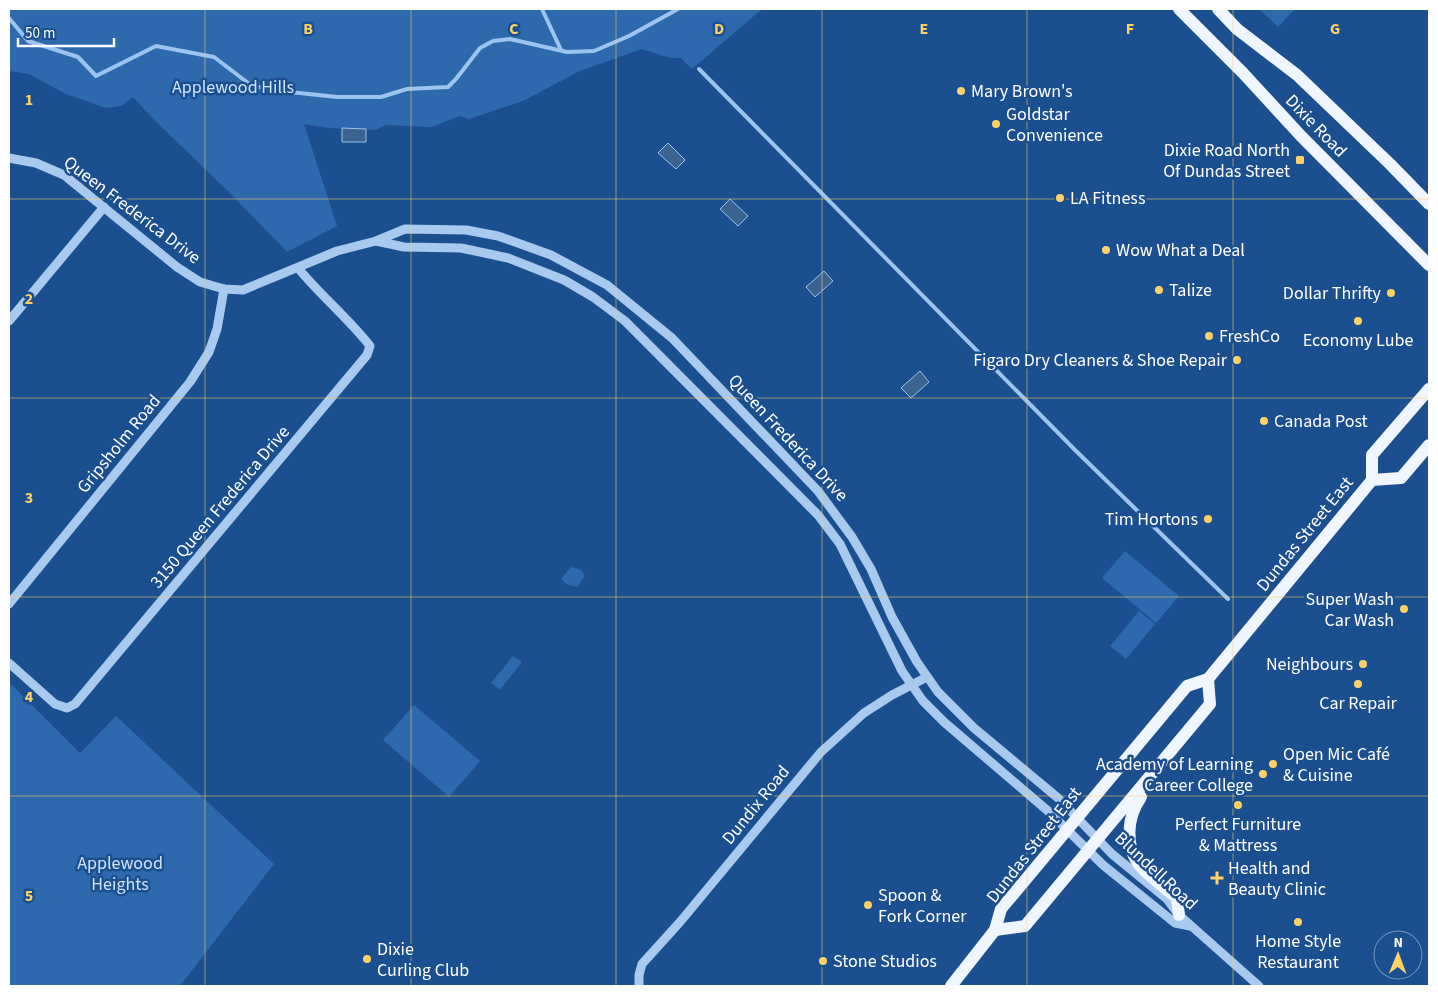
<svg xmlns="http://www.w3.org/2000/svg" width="1438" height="995" font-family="'Source Sans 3',sans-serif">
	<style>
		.green { fill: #2e69ad }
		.water { fill: #3c6290; stroke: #9cc4f0 }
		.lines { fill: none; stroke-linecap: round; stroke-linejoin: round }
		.stream { stroke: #9cc4f0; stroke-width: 4 }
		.minor { stroke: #a9c9ee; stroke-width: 9 }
		.major { stroke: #f0f6ff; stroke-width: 12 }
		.grid { fill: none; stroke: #ffd166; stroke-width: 1; stroke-opacity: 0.55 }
		.poi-dot { fill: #ffd166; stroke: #1b4f8f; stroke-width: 2 }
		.labels { text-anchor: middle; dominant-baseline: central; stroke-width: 5; stroke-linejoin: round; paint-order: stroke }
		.park-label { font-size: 18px; fill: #cfe3fa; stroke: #1b4f8f }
		.poi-label { font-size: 18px; fill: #fff; stroke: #1b4f8f; text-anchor: start }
		.street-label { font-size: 18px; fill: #fff; stroke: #1b4f8f }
		.grid-label { font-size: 16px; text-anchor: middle; font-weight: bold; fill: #ffd166; stroke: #1b4f8f; stroke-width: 5; stroke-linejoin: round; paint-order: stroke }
	</style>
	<rect width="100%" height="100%" fill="#1b4f8f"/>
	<g class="green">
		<path d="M9,9H762L692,69L681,58H670L642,49L580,71L523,101L469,119L460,116L432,127L386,125L375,130L328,128L304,124L337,226L287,252L230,193L152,118L133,97L121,106L106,108L66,94L29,74L9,71Z"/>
		<path d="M1259,9H1295L1278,27Z"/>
		<path d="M1125,551L1179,596L1156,623L1102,578Z"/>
		<path d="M573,567L581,570L585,576L577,587L566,584L561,579L570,568Z"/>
		<path d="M1139,611L1155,624L1126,659L1110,646Z"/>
		<path d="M513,656L522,662L500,690L491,683Z"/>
		<path d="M9,682L80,753L116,716L274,864L180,986H9Z"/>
		<path d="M414,705L480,761L449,797L383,740Z"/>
	</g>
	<g class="water">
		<path d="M342,128L366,129V142H342Z"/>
		<path d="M668,143L685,160L676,169L658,153Z"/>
		<path d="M730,199L748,216L738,226L720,209Z"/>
		<path d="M824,271L833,281L815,297L806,287Z"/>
		<path d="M920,371L929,382L911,398L901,388Z"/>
	</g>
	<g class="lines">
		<g class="stream">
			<path d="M542,9L561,50"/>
			<path d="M9,18L28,41L78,57L96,76L156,46L214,57L252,86L290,92L337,97H381L407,89L448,87L456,79L480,48L493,41L510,39L567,52L594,51L629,36L678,9"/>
			<path d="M699,69L1075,450L1228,599"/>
		</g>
		<g class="minor">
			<path d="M9,158L36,163L64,175L177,267L200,282L224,289L243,290L337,251L376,241L405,229L466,230L498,236L551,255L607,285L672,338L818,491L852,537L871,569L892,617L917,662L938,692L974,728L1058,798L1112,854L1167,899L1179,915L1259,986"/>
			<path d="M376,241L404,247L461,248L508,258L564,280L593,297L625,321L818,515L840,544L902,671L923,701L944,722L1048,811L1103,865L1175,923L1190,926"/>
			<path d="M9,321L104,207"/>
			<path d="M9,604L190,382L209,352L217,329L224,289"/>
			<path d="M9,663L55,704L67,708L75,704L367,355L370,346C348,318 321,296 298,268"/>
			<path d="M639,986V975L642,964L680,922L821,752L864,713L892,695L927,677"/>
		</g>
		<g class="major">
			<path d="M1179,9L1243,73L1301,136L1429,265"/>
			<path d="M1218,9L1237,29L1297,75L1390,164L1429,204"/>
			<path d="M1372,480L1401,478L1429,445"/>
			<path d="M1141,797C1127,817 1124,847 1141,867C1151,878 1165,888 1177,898L1179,915"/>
			<path d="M995,930L1025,926L1210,704L1208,679"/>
			<path d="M951,986L995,930L1001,909L1187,686L1208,679L1372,480V455L1429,389"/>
		</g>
	</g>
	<path class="grid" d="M205,9V986M411,9V986M616,9V986M822,9V986M1027,9V986M1233,9V986M9,199H1429M9,398H1429M9,597H1429M9,796H1429"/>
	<g class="poi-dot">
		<circle cx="961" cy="91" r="5"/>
		<circle cx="996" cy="124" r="5"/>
		<rect x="1295" y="155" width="10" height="10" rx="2.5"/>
		<circle cx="1060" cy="198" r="5"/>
		<circle cx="1106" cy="250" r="5"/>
		<circle cx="1159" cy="290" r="5"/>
		<circle cx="1391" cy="293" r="5"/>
		<circle cx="1358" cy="321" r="5"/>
		<circle cx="1209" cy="336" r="5"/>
		<circle cx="1237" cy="360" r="5"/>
		<circle cx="1264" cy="421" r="5"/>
		<circle cx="1208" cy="519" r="5"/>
		<circle cx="1404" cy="609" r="5"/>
		<circle cx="1363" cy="664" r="5"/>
		<circle cx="1358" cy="684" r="5"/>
		<circle cx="1273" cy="764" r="5"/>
		<circle cx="1263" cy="774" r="5"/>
		<circle cx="1238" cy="805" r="5"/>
		<path d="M1214.5 870.5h5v5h5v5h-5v5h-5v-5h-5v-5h5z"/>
		<circle cx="868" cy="905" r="5"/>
		<circle cx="1298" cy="922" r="5"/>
		<circle cx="367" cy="959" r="5"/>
		<circle cx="823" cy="961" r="5"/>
	</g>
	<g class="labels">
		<g class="park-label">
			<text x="233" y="87">Applewood Hills</text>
			<text x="120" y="863">Applewood<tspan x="120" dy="21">Heights</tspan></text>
		</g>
		<g class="poi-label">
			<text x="971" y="91">Mary Brown's</text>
			<text x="1006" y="114">Goldstar<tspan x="1006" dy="21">Convenience</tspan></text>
			<text x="1290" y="150" text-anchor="end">Dixie Road North<tspan x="1290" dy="21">Of Dundas Street</tspan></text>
			<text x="1070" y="198">LA Fitness</text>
			<text x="1116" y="250">Wow What a Deal</text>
			<text x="1169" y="290">Talize</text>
			<text x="1381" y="293" text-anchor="end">Dollar Thrifty</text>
			<text x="1219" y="336">FreshCo</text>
			<text x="1358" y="340" text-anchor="middle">Economy Lube</text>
			<text x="1227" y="360" text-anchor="end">Figaro Dry Cleaners &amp; Shoe Repair</text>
			<text x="1274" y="421">Canada Post</text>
			<text x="1198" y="519" text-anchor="end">Tim Hortons</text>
			<text x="1394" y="599" text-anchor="end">Super Wash<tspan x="1394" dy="21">Car Wash</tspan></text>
			<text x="1353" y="664" text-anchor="end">Neighbours</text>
			<text x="1358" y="703" text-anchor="middle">Car Repair</text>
			<text x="1283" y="754">Open Mic Café<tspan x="1283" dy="21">&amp; Cuisine</tspan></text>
			<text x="1253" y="764" text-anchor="end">Academy of Learning<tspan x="1253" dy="21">Career College</tspan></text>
			<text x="1238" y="824" text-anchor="middle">Perfect Furniture<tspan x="1238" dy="21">&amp; Mattress</tspan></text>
			<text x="1228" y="868">Health and<tspan x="1228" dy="21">Beauty Clinic</tspan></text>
			<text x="878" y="895">Spoon &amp;<tspan x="878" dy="21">Fork Corner</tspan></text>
			<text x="1298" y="941" text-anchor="middle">Home Style<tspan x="1298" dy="21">Restaurant</tspan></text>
			<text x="377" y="949">Dixie<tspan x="377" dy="21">Curling Club</tspan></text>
			<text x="833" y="961">Stone Studios</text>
		</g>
		<g class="street-label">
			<text transform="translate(1316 126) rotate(46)">Dixie Road</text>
			<text transform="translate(132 210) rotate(37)">Queen Frederica Drive</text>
			<text transform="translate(788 438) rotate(47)">Queen Frederica Drive</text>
			<text transform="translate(119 444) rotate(-51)">Gripsholm Road</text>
			<text transform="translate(220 507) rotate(-50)">3150 Queen Frederica Drive</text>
			<text transform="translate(1305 534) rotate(-51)">Dundas Street East</text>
			<text transform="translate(756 805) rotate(-51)">Dundix Road</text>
			<text transform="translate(1034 845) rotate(-52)">Dundas Street East</text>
			<text transform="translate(1156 871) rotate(43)">Blundell Road</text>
		</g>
	</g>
	<g class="grid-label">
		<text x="308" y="34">B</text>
		<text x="514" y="34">C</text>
		<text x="719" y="34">D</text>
		<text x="924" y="34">E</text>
		<text x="1130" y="34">F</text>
		<text x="1335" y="34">G</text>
		<text x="29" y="105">1</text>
		<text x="29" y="304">2</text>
		<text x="29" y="503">3</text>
		<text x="29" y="702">4</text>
		<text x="29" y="901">5</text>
	</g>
	<rect width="1438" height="995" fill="none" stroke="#ffffff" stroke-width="20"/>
	<g transform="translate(1398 955) rotate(1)"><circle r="24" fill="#1b4f8f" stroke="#7695bc"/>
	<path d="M0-4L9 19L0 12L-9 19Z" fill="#ffd166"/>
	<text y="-8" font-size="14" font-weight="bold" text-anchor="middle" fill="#ffffff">N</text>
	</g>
	<path d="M18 38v8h96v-8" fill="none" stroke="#ffffff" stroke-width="2.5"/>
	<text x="25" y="38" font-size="15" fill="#ffffff" stroke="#1b4f8f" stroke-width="4" paint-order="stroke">50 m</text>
</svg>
